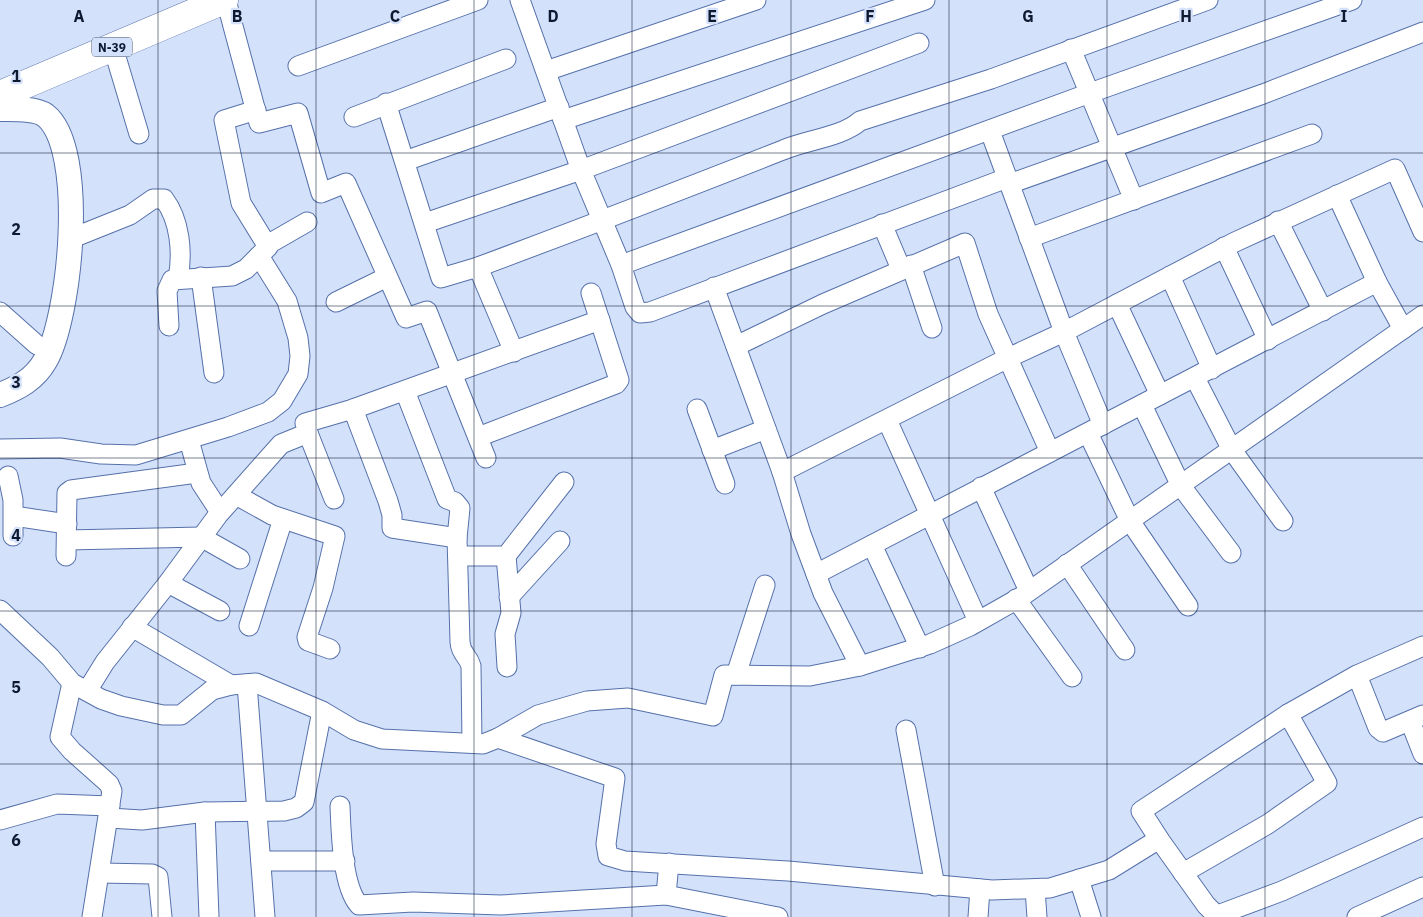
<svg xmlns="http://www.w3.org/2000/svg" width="1423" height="917" font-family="'IBM Plex Sans',sans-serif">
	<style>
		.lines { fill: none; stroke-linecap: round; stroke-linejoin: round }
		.minor-casing { stroke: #5571aa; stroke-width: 21 }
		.major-casing { stroke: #5571aa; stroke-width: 26 }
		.highway-casing { stroke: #5571aa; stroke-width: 29 }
		.minor { stroke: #fff; stroke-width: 19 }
		.major { stroke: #fff; stroke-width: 24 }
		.highway { stroke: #fff; stroke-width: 28 }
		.grid { fill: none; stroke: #0e192f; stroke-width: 1; stroke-opacity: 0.55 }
		.labels { text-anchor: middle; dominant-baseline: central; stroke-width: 4.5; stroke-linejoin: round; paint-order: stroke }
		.shield { fill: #d4e1fb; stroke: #49556c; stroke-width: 1 }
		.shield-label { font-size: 12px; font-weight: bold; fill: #0e192f }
		.grid-label { font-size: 16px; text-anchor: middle; font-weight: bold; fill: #0e192f; stroke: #d4e1fb; stroke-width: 4.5; stroke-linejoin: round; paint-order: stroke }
	</style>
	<rect width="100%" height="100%" fill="#d4e1fb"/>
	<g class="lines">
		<g class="minor-casing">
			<g id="minor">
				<path d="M226,0L259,123L298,113L321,193L346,183L406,318L427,311L486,458"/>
				<path d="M520,0L581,170L621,265L635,307L640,313L650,312L1007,178"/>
				<path d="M113,47L139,134"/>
				<path d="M1071,49L1134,200"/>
				<path d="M298,66L478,0"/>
				<path d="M546,71L756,0"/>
				<path d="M386,103L441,278L478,267L514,352"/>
				<path d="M354,117L506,59"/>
				<path d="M563,120L925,0"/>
				<path d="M990,131L1064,332L1103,425"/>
				<path d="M405,161L559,107"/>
				<path d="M1009,184L1263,94L1423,32"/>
				<path d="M1337,195L1377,282L1403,329"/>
				<path d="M1278,221L1323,311"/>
				<path d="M425,223L581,170L919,43"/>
				<path d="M882,224L901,269"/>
				<path d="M1029,238L1312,134"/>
				<path d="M70,239L130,215L153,199H164C180,220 183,253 178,278"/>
				<path d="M267,245L307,222"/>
				<path d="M1224,247L1268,340"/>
				<path d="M621,265L1090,93L1352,0"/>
				<path d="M911,265L932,328"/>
				<path d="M478,267C580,229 681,190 783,150C806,140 842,137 860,121L991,79L1208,0"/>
				<path d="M1170,276L1212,369"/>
				<path d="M201,277L214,373"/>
				<path d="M714,287L782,472L801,534L823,593L860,666"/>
				<path d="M336,302L387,277"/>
				<path d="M1117,304L1160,395"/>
				<path d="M0,312L37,345"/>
				<path d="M169,326L167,291L172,280L232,276L246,269L259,256"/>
				<path d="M736,346L823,304L965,243L988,314L1050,452"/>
				<path d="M1195,378L1232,450L1283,521"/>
				<path d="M405,391L447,499L455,502L460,508L457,538L460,642C461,655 468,655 471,666L472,743"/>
				<path d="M1142,405L1181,486L1231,553"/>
				<path d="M353,409L388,501L392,515V528L457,538"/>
				<path d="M697,409L725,484"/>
				<path d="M887,420L978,621"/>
				<path d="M308,433L334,499"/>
				<path d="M1088,433L1130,521L1188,606"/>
				<path d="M478,437L616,384L619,380L591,293"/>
				<path d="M189,440L201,483L220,512"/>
				<path d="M0,449L60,448L101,454L136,455L228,427L268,412L282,401L298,374L300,356L298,338L287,301L259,256L268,247L241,203L224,120L256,110"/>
				<path d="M712,450L766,429"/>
				<path d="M782,472L1008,358L1064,332L1235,242L1395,169L1423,232"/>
				<path d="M8,476L13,500V536"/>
				<path d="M981,487L1029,591"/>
				<path d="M236,495L272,515L335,536L323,588L307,637L308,641L330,649"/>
				<path d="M14,516L67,524"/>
				<path d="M67,540L201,537L240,559"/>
				<path d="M872,545L920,648"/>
				<path d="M66,556L67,493L71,490L197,473"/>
				<path d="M458,556H506L564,482"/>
				<path d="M506,556L511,613L505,634L507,667"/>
				<path d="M1067,564L1125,650"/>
				<path d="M816,574L1377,282"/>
				<path d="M168,583L220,611"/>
				<path d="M509,597L560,541"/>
				<path d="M1016,599L1072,677"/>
				<path d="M0,610L50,657L72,683L101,699L121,706L163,715H181L212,690L231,685L256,683L322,711L354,730L382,739L483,744L498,738L615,778L606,844L608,856L625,861L788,871L992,890L1050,888L1109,870L1159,839L1206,905L1218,917"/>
				<path d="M249,626L283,519"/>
				<path d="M132,627L231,685"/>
				<path d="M736,675L765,585"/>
				<path d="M1357,675L1378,728L1383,732L1423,715"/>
				<path d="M72,683L60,737L72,751L109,784L112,791L92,917"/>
				<path d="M247,684L265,917"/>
				<path d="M87,691L105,662L168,583L218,515L281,444L308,433L305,423L353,409L600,320"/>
				<path d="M1410,721L1423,754"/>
				<path d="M906,730L935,886"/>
				<path d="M498,738L538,715L587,701L628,698L713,716L724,675L810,676L860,666L930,644L970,626L1021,597L1423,315"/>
				<path d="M340,806C341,831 342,886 359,905L413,902L501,905L666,895"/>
				<path d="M205,812L209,917"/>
				<path d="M109,818L142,820L205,812L284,811L296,808L304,802L322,711"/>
				<path d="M0,820L57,804L110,806"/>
				<path d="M1159,839L1141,811L1288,714L1357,675L1423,646"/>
				<path d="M261,861H345"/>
				<path d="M669,863L666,895L778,917"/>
				<path d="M100,873L152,874L158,877L162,917"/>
				<path d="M1183,873L1268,824L1327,783L1288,714"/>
				<path d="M1079,879L1091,917"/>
				<path d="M1035,889L1037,917"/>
				<path d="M1218,915L1282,891L1423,827"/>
				<path d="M978,917L980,889"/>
				<path d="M1357,917L1423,887"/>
			</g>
		</g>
		<g class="major-casing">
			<path id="major" d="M0,109C12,109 35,108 45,115C88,148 70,320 45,361C35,379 18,388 0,395"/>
		</g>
		<g class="highway-casing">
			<path id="highway" d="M0,95L224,0"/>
		</g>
		<use href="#minor" class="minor"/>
		<use href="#major" class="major"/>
		<use href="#highway" class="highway"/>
	</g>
	<path class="grid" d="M158,0V917M316,0V917M474,0V917M632,0V917M791,0V917M949,0V917M1107,0V917M1265,0V917M0,153H1423M0,306H1423M0,458H1423M0,611H1423M0,764H1423"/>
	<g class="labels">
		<rect class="shield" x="92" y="37.5" width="40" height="19" rx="4"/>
		<g class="shield-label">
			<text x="112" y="47">N-39</text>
		</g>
	</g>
	<g class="grid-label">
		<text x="79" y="22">A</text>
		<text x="237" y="22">B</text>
		<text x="395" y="22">C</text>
		<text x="553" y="22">D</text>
		<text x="712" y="22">E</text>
		<text x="870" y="22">F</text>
		<text x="1028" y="22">G</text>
		<text x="1186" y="22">H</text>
		<text x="1344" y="22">I</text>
		<text x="16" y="82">1</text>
		<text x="16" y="235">2</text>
		<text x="16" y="388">3</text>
		<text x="16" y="541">4</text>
		<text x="16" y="693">5</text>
		<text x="16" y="846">6</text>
	</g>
</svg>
